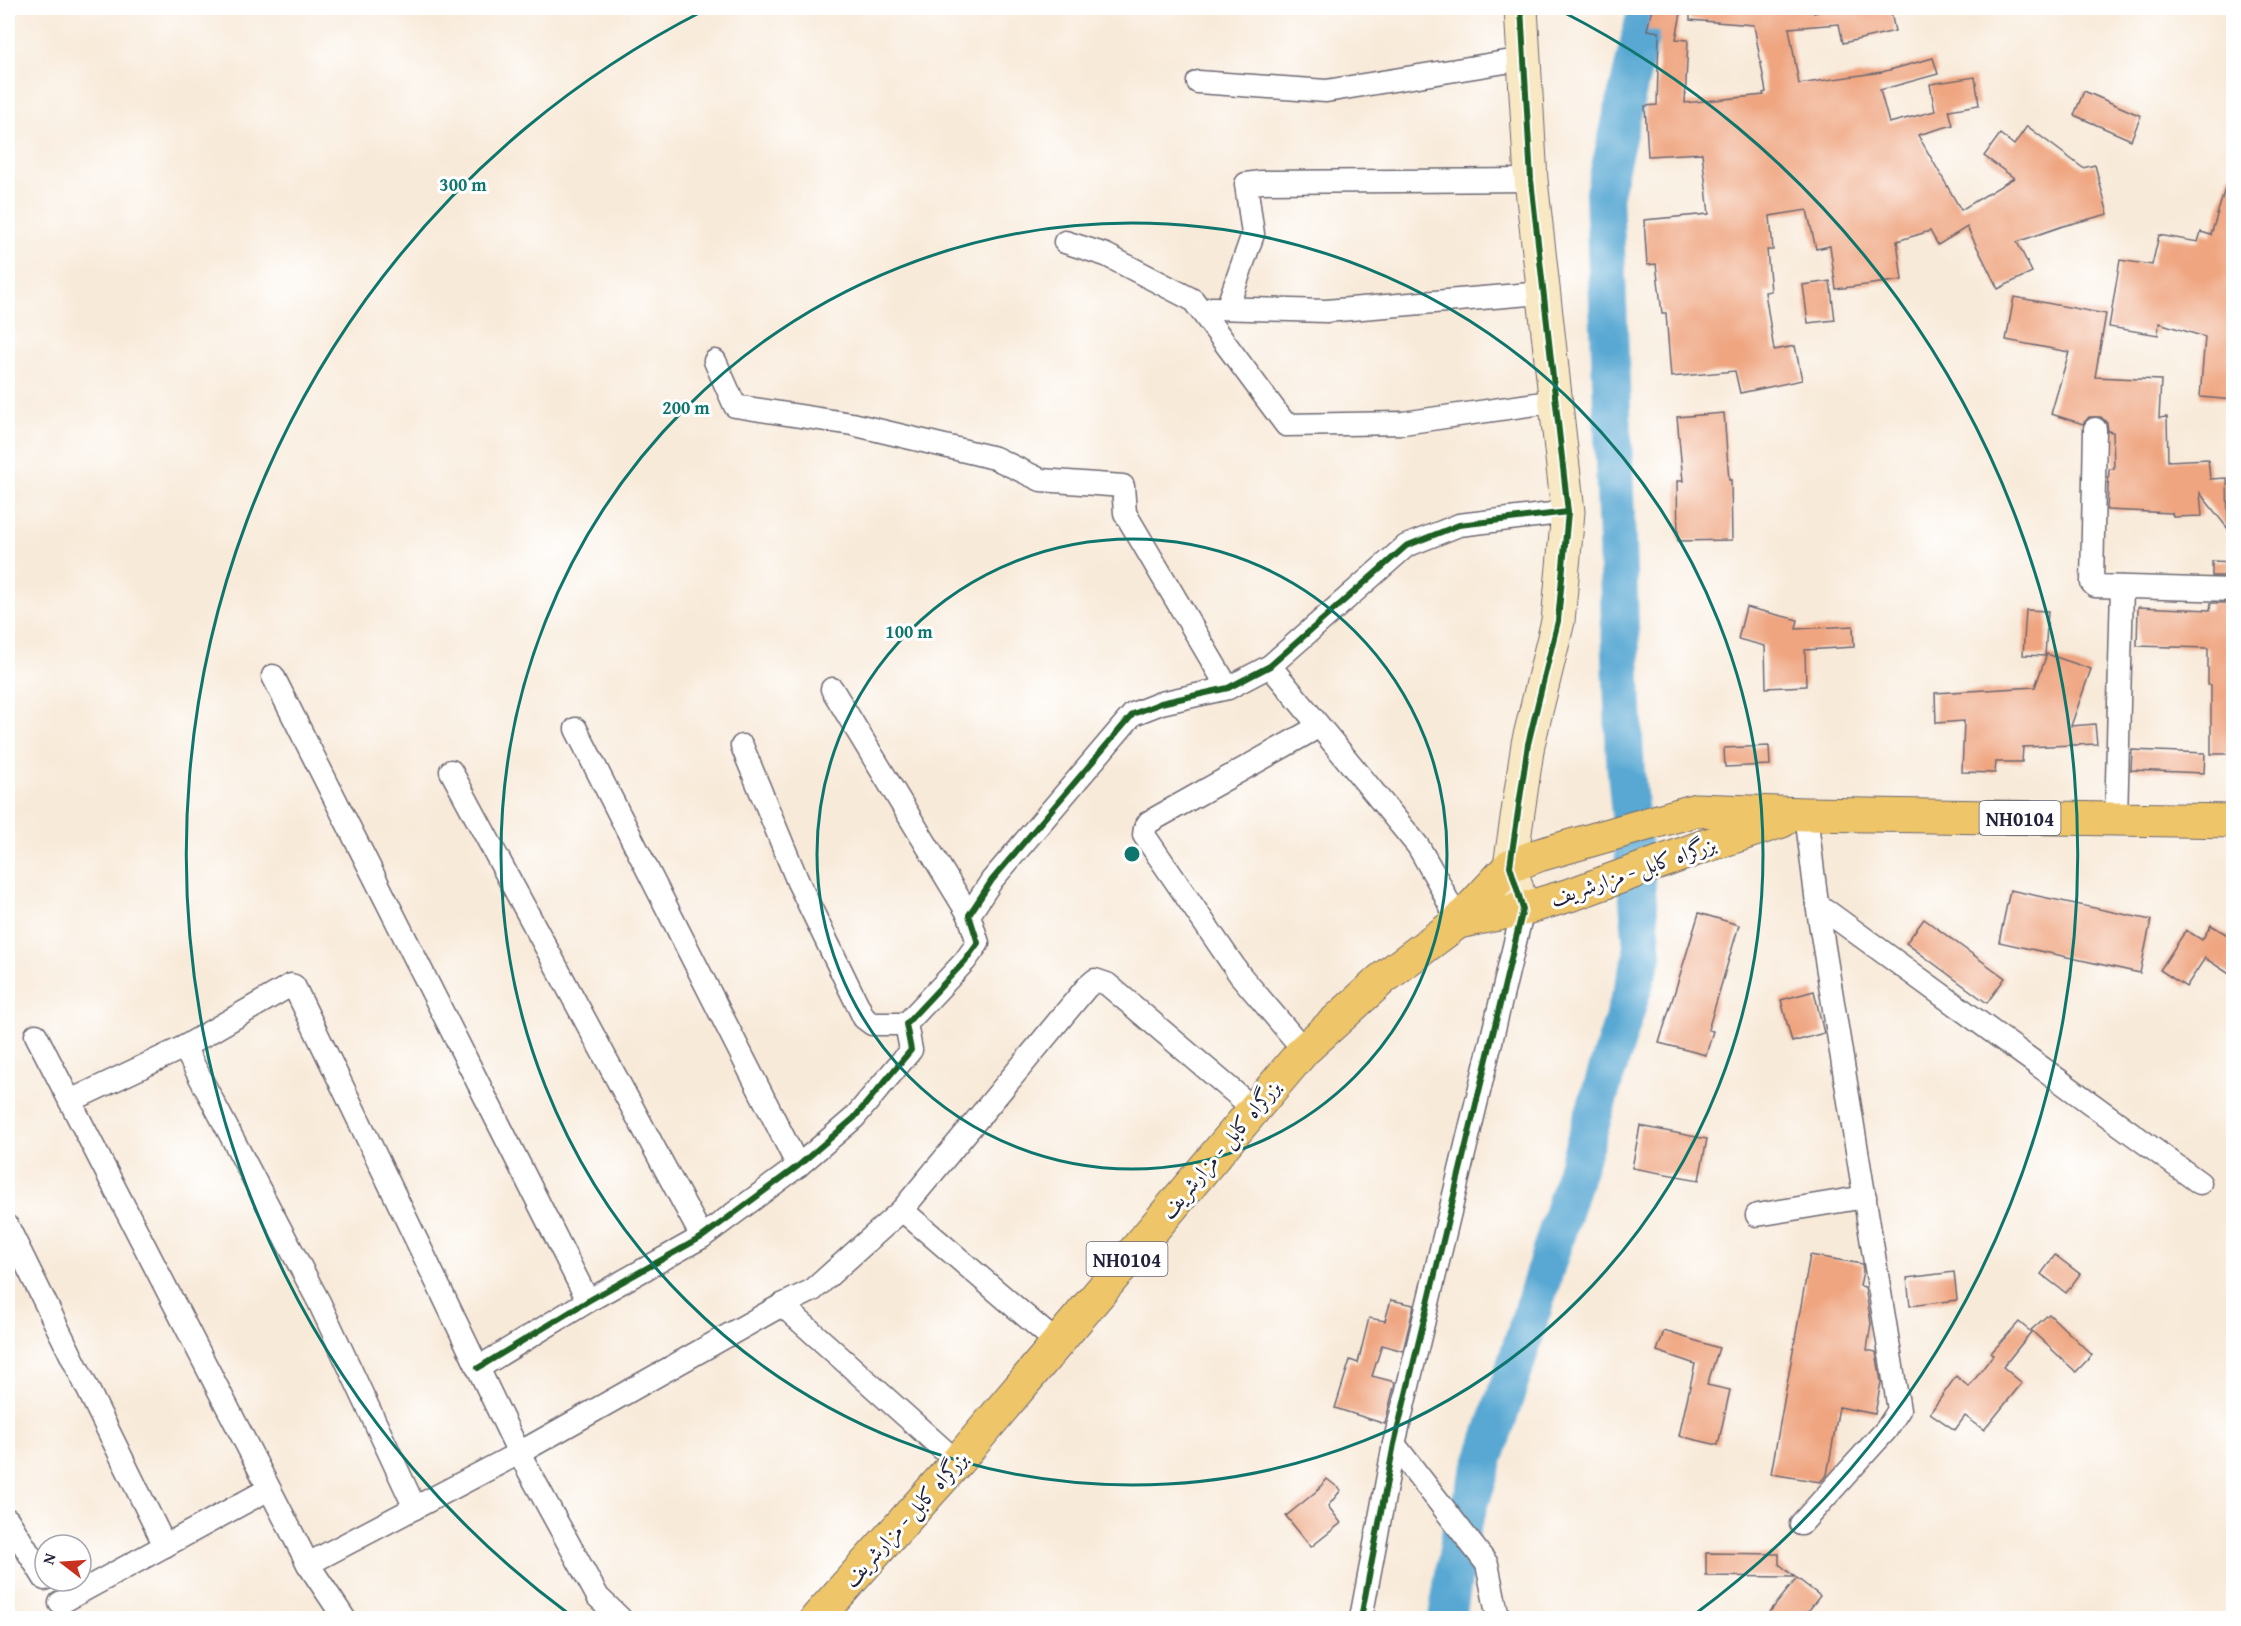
<svg xmlns="http://www.w3.org/2000/svg" width="2241" height="1626" font-family="'Gentium Book Plus',Amiri,serif">
	<style>
		.lines { fill: none; stroke-linecap: round; stroke-linejoin: round }
		.river { stroke: #59a8d3; stroke-width: 38 }
		.building { fill: #efa580 }
		.street-casing { stroke: #6d6872; stroke-width: 25 }
		.secondary-casing { stroke: #6d6872; stroke-width: 35 }
		.highway-casing { stroke: #6d6872; stroke-width: 35 }
		.street { stroke: #fff; stroke-width: 22 }
		.secondary { stroke: #f8e8c3; stroke-width: 33 }
		.highway { stroke: #eec569; stroke-width: 33 }
		.cycleway-casing { stroke: #fff; stroke-width: 10 }
		.cycleway { stroke: #1b5e20; stroke-width: 6 }
		.ring { fill: none; stroke: #0f766e; stroke-width: 3 }
		.labels { text-anchor: middle; dominant-baseline: central; stroke-width: 6; stroke-linejoin: round; paint-order: stroke }
		.shield { fill: #fff; stroke: #646476; stroke-width: 1.5 }
		.shield-label { font-size: 20px; font-weight: bold; fill: #22223b }
		.street-label { font-size: 21px; fill: #22223b; stroke: #fff }
		.centre { fill: #0f766e; stroke: #fff; stroke-width: 3 }
		.ring-label { font-size: 18px; text-anchor: middle; font-weight: bold; fill: #0f766e; stroke: #fff; stroke-width: 6; stroke-linejoin: round; paint-order: stroke }
	</style>
	<rect width="100%" height="100%" fill="#fff"/>
	<filter id="ink" filterUnits="userSpaceOnUse"><feTurbulence type="fractalNoise" baseFrequency=".0167" numOctaves="2"/><feDisplacementMap in="SourceGraphic" scale="12" xChannelSelector="R" yChannelSelector="G"/><feConvolveMatrix kernelMatrix="1 2 1 2 8 2 1 2 1" color-interpolation-filters="sRGB"/></filter>
	<filter id="wash" filterUnits="userSpaceOnUse"><feTurbulence type="fractalNoise" baseFrequency=".008" numOctaves="4" result="noise"/><feDisplacementMap in="SourceGraphic" scale="24" xChannelSelector="R" yChannelSelector="G"/><feGaussianBlur stdDeviation="1.35" result="paint"/><feColorMatrix in="noise" values="0 0 0 0 0 0 0 0 0 0 0 0 0 0 0 0 0 1.4 0 .05"/><feComposite in="paint" operator="in"/></filter>
	<g filter="url(#wash)">
		<rect width="100%" height="100%" fill="#f8ead9"/>
		<g class="lines">
			<path class="river" d="M1447,1618L1461,1530L1511,1379L1643,956L1625,761L1604,193L1647,8"/>
		</g>
		<g id="blocks">
			<g class="building">
				<path d="M1652,8H1682L1676,39L1688,40L1685,103L1764,95L1763,93L1766,92L1754,25L1690,20V8H1813L1814,13L1835,8H1890L1895,31L1843,43L1839,24L1789,28L1799,84L1882,72L1933,58L1938,74L1880,90L1889,123L1935,111L1930,84L1975,77L1979,105L1949,110L1953,125L1918,135L1961,210L2014,178L1984,156L2000,134L2014,145L2027,126L2083,168L2095,165L2108,214L2063,226L2017,242L2032,272L1998,289L1967,227L1938,245L1930,231L1897,241L1902,280L1836,289L1830,246L1816,249L1807,210L1770,216L1773,250H1767L1771,291L1765,292L1774,350L1795,346L1802,380L1740,393L1735,371L1671,377L1666,313H1662L1656,264L1647,265L1644,220L1709,214L1702,153L1648,156L1645,106L1657,105L1659,32L1647,30Z"/>
				<path d="M2084,91L2141,116L2131,140L2074,115Z"/>
				<path d="M2229,175L2234,176V400L2200,397L2205,337L2159,323L2158,335L2109,327L2120,260L2152,265L2159,235L2198,242L2201,232L2211,235Z"/>
				<path d="M1830,281L1835,320L1808,323L1803,285Z"/>
				<path d="M2014,297L2106,314L2095,377L2161,380L2159,418L2167,417L2168,461L2208,459L2210,479L2227,478L2228,529L2200,493L2202,516L2173,517L2172,513L2107,510L2109,469H2114L2113,432L2108,431L2107,423L2101,417H2089L2083,424L2051,414L2069,352L2006,340Z"/>
				<path d="M1724,413L1729,480H1731L1732,540L1678,541L1677,481H1683L1677,417Z"/>
				<path d="M2212,561L2234,562V576H2212Z"/>
				<path d="M2211,603H2234V754H2211V685H2208V648L2137,646L2138,607L2210,610Z"/>
				<path d="M1746,607L1798,620L1796,629L1853,626L1854,647L1805,650L1806,686L1766,688L1765,646L1738,639Z"/>
				<path d="M2026,610L2048,611L2045,656L2023,655Z"/>
				<path d="M2047,654L2091,669L2071,726L2095,724L2097,744L2023,747L2022,762H1996L1995,773L1962,772L1964,721L1936,723L1935,693L2035,687Z"/>
				<path d="M1769,746L1770,765L1725,767L1724,748Z"/>
				<path d="M2132,750L2205,753L2204,773L2131,770Z"/>
				<path d="M2010,890L2151,920L2140,973L1999,942Z"/>
				<path d="M1699,913L1739,925L1708,1030L1713,1031L1706,1055L1659,1043Z"/>
				<path d="M1924,919L2005,978L1987,1003L1906,943Z"/>
				<path d="M2211,925L2234,939V977L2205,958L2186,987L2160,970L2186,930L2202,940Z"/>
				<path d="M1814,991L1824,1033L1792,1042L1781,1000Z"/>
				<path d="M1640,1126L1707,1139L1699,1180L1632,1168Z"/>
				<path d="M1810,1255L1862,1264L1863,1271L1860,1286L1865,1287L1871,1323L1867,1350L1876,1352L1881,1382L1875,1414L1839,1407L1827,1475L1820,1482L1771,1474Z"/>
				<path d="M2055,1255L2080,1274L2066,1293L2041,1274Z"/>
				<path d="M1954,1272L1957,1300L1910,1306L1907,1278Z"/>
				<path d="M1391,1300L1414,1305L1403,1351L1382,1345L1372,1376L1395,1382L1385,1424L1335,1408L1350,1360L1358,1363L1369,1318L1385,1321Z"/>
				<path d="M2049,1314L2092,1355L2076,1372L2031,1330Z"/>
				<path d="M2019,1322L2031,1332L2003,1367L2022,1383L1984,1430L1965,1416L1955,1430L1930,1413L1956,1376L1969,1387L1993,1355L1991,1353Z"/>
				<path d="M1664,1331L1719,1348L1707,1385L1730,1390L1718,1445L1679,1436L1695,1364L1657,1351Z"/>
				<path d="M1327,1479L1341,1490L1328,1506L1341,1523L1311,1547L1286,1516L1318,1490Z"/>
				<path d="M1706,1553L1779,1554V1564L1795,1577L1706,1576Z"/>
				<path d="M1797,1578L1820,1596L1803,1618H1765Z"/>
			</g>
		</g>
	</g>
	<g filter="url(#ink)">
		<use href="#blocks" fill-opacity="0" stroke="#6d6872" stroke-width="1.5"/>
		<g class="lines">
			<g class="street-casing">
				<g id="street">
					<path d="M1198,82L1326,91L1524,59"/>
					<path d="M1065,242L1106,255L1193,300L1286,425L1403,423L1557,401"/>
					<path d="M1212,308L1326,311L1543,293"/>
					<path d="M1227,308L1253,234L1246,184L1261,182L1531,180"/>
					<path d="M715,361L735,406L852,424L995,458L1041,480L1123,486L1125,513L1228,688"/>
					<path d="M2095,429L2092,583L2095,586L2234,590"/>
					<path d="M1270,666L1418,846L1438,881L1458,922"/>
					<path d="M273,676L588,1301"/>
					<path d="M832,689L969,915"/>
					<path d="M576,729L798,1166"/>
					<path d="M742,746L798,882L864,1018L872,1024H906"/>
					<path d="M451,771L702,1237"/>
					<path d="M2116,820L2122,587"/>
					<path d="M1817,904L2200,1183"/>
					<path d="M36,1035L308,1564L344,1618"/>
					<path d="M184,1047L319,1302L415,1508"/>
					<path d="M1304,1050L1240,975L1144,835L1145,828L1149,822L1318,727"/>
					<path d="M70,1101L184,1047L291,985L294,986L519,1453L598,1597L620,1618"/>
					<path d="M902,1210L1057,1343"/>
					<path d="M1757,1215L1865,1197"/>
					<path d="M8,1227L165,1546"/>
					<path d="M782,1305L957,1462"/>
					<path d="M478,1368L588,1301L702,1237L798,1166L854,1118L911,1050L906,1024L965,961L978,943L969,915L992,880L1133,714L1161,703L1228,688L1270,666L1406,546L1459,525L1568,512"/>
					<path d="M1394,1444L1487,1564L1498,1618"/>
					<path d="M8,1520L45,1579"/>
					<path d="M1801,1524L1886,1430L1899,1410L1817,904L1806,814"/>
					<path d="M308,1564L519,1453L782,1305L813,1290L902,1210L1086,988L1095,980L1107,984L1254,1109"/>
					<path d="M60,1603L269,1489"/>
					<path d="M1361,1618L1394,1444L1523,909"/>
				</g>
			</g>
			<g class="secondary-casing">
				<path id="secondary" d="M1521,8L1531,180L1568,512L1558,621L1528,744L1510,866L1523,909"/>
			</g>
			<g class="highway-casing">
				<g id="highway">
					<path d="M1458,922L1523,909L1573,894L1705,846L1782,821"/>
					<path d="M817,1618L957,1462L1304,1050L1382,979L1458,922L1510,866L1539,855L1696,810L1806,814L2234,821"/>
				</g>
			</g>
			<use href="#street" class="street"/>
			<use href="#secondary" class="secondary"/>
			<use href="#highway" class="highway"/>
			<g class="cycleway-casing">
				<g id="cycleway">
					<path d="M478,1368L588,1301L702,1237L798,1166L854,1118L911,1050L906,1024L965,961L978,943L969,915L992,880L1133,714L1161,703L1228,688L1270,666L1406,546L1459,525L1568,512"/>
					<path d="M1361,1618L1394,1444L1523,909L1510,866L1528,744L1558,621L1568,512L1531,180L1521,8"/>
				</g>
			</g>
			<use href="#cycleway" class="cycleway"/>
		</g>
	</g>
	<g class="ring">
		<circle cx="1132" cy="854" r="315"/>
		<circle cx="1132" cy="854" r="631"/>
		<path d="M569 1614A946 946 0 0 1 703 11M1561 11A946 946 0 0 1 1695 1614"/>
	</g>
	<g class="labels">
		<g class="shield">
			<rect x="1979.5" y="801" width="81" height="34" rx="4.5"/>
			<rect x="1086.5" y="1242" width="81" height="34" rx="4.5"/>
		</g>
		<g class="shield-label">
			<text x="2020" y="818">NH0104</text>
			<text x="1127" y="1259">NH0104</text>
		</g>
		<g class="street-label">
			<text transform="translate(1633 871) rotate(-19)">بزرگراه کابل - مزارشریف</text>
			<text transform="translate(1220 1149) rotate(-50)">بزرگراه کابل - مزارشریف</text>
			<text transform="translate(905 1519) rotate(-48)">بزرگراه کابل - مزارشریف</text>
		</g>
	</g>
	<circle cx="1132" cy="854" r="9" class="centre"/>
	<g class="ring-label">
		<text x="463" y="191">300 m</text>
		<text x="686" y="414">200 m</text>
		<text x="909" y="638">100 m</text>
	</g>
	<rect width="2241" height="1626" fill="none" stroke="#fff" stroke-width="30"/>
	<g transform="translate(63 1563) rotate(287)"><circle r="28" fill="#ffffff" stroke="#a7a7b1" stroke-width="1.5"/>
	<path d="M0-4.5L10 22L0 15L-10 22Z" fill="#c8321e"/>
	<text y="-9" font-size="16" font-weight="bold" text-anchor="middle" fill="#22223b">N</text>
	</g>
</svg>
